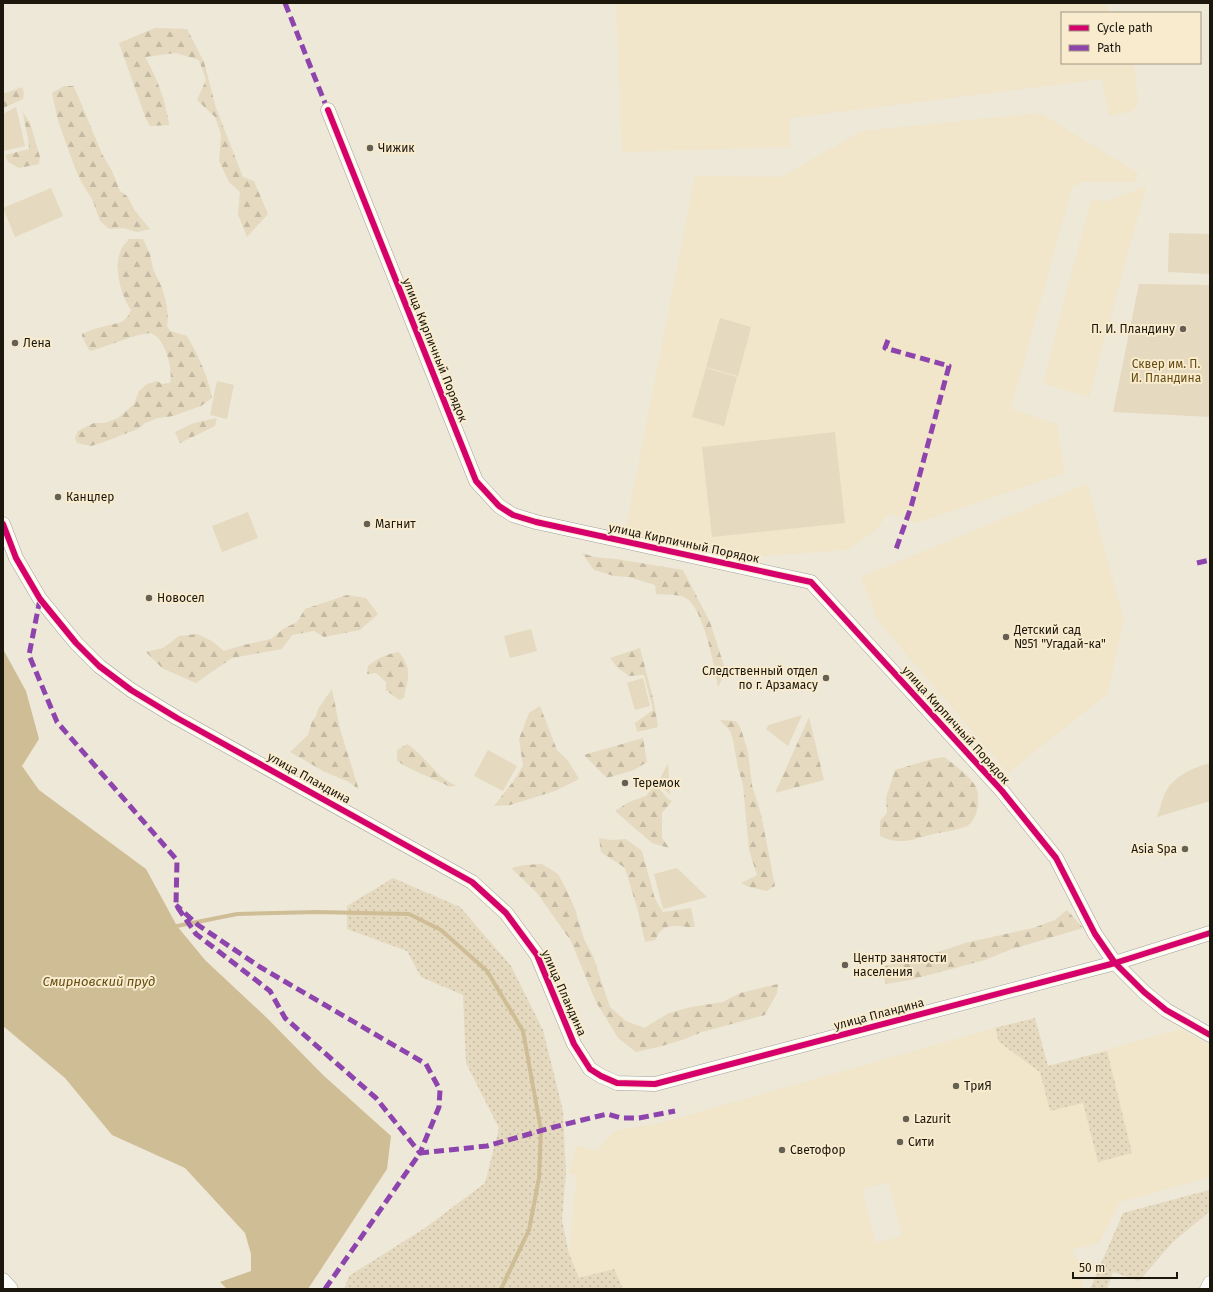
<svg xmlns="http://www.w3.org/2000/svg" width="1213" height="1292" font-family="'Fira Sans',sans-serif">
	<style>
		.built { fill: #f1e5ca; fill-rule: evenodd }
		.grass { fill: url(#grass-dots) }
		.forest { fill: url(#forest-firs) }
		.green { fill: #e5d9bf }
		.water { fill: #cfbd96 }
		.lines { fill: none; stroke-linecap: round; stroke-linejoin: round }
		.stream { stroke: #cfbd96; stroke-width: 4 }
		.minor-casing { stroke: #a49f93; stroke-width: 15 }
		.minor { stroke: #fcfcf9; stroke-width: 14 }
		.quiet { stroke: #8e44ad; stroke-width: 5; stroke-dasharray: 10 5; stroke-linecap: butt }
		.cycleway-casing { stroke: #f8ebce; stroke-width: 8 }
		.cycleway { stroke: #d6006c; stroke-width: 6 }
		.poi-dot { fill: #666054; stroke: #f8ebce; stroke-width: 1.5 }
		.labels { text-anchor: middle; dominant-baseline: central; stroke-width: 4; stroke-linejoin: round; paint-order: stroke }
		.poi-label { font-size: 12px; fill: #1c170d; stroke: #f8ebce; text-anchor: start }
		.street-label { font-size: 12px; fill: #1c170d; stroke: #f8ebce }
		.park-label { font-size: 12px; fill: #664e12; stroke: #f8ebce }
		.water-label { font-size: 13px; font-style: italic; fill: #654d11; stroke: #f8ebce }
	</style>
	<defs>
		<pattern id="grass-dots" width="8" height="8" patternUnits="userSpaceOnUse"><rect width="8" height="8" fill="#e5d9bf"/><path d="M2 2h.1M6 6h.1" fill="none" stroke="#c4baa3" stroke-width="1.8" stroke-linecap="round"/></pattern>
		<pattern id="forest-firs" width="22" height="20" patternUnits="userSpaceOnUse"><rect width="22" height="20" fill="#e5d9bf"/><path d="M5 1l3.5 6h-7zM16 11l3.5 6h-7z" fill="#c4baa3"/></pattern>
	</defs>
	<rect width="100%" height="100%" fill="#eee8d8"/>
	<g class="built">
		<path d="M616,3H1105L1110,13H1062V63H1134L1138,104L1133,111L1109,116L1102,79L789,118L791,147L622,152Z"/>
		<path d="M1040,113L1138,173L1136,182H1082L1072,187L1011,409L1057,424L1065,473L917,523L889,513L876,530L847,550L749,557L626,528L695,176L781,177L862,131Z"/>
		<path d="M1146,186L1089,397L1043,383L1091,199L1105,202Z"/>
		<path d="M1087,484L1124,621L1107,694L1008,773L878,621L861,577Z"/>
		<path d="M1035,1018L1048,1066L1181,1029L1210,1045V1177L1120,1202L1099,1243L1071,1250L1081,1266L1083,1280L1082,1289H623L613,1269L579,1278L569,1253L577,1175L569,1173L576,1145L597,1151L615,1131L664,1122L995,1028ZM888,1182L902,1236L876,1243L862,1189Z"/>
	</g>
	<g class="grass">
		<path d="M393,878L460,907L511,966L543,1030L563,1111L566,1173L562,1220L569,1254L579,1278L614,1269L623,1289H344L349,1276L425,1228L485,1183L499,1128L466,1063L463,995L421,977L407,951L347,929V906Z"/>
		<path d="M1035,1018L1048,1066L1107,1051L1132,1153L1098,1162L1083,1103L1050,1111L1040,1072L999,1042L995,1028Z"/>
		<path d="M1209,1190H1210V1211L1172,1243L1139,1281L1113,1272L1107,1289H1090L1123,1213Z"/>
	</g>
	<g class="forest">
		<path d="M155,28L187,29L204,62L216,108L243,177L254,181L268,214L247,237L238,214L240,192L229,182L219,161L221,134L215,117L197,100L206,80L199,60L176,53L145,57C157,78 166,101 169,125L150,126L146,119L119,43Z"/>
		<path d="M64,86H73L76,91L102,154L112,171L120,191L127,196L135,211L150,229L137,232L123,228L109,229L100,221L93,201L81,181L75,168L58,121L52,93Z"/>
		<path d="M22,87L24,93L23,99L3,108V94Z"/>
		<path d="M23,112L30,123L40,157L39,164L19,168L8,162L5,155L29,149C29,136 24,125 23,112Z"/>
		<path d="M129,239H143L150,254L153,269L162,288L166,302L168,317L167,326L170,331L187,336C198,355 208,376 212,398L201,406L173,416L158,418L145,423L138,429L119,436L104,442L91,446L77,443L75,438L78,431L94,423H105L118,418L134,404L139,391L147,384L157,381L162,384L170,383C173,372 167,347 158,338C156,336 153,334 150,333L138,335L91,351L89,350L82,336V334L94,329L122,322L128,316L131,310C120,294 112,264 123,246C125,244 127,242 129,239Z"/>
		<path d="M217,418L215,426L180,443L175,432L194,423Z"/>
		<path d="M582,553L594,557L616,559L683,570L710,622L726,672L718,687C715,668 703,607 686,598C681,594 663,595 656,594L655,585L629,577L614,576L594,570Z"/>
		<path d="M347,595L366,598L378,614L360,630L324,637L314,631L292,635L282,649L232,658L196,683L162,668L146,652L163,648L179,636L197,634L212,641L224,651L243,645L271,639L283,629L297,622L305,609Z"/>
		<path d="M640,648L654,702L658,727L637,732L635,723L653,710L644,675L629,676L617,667L610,658Z"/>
		<path d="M399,652C413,671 408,676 404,698L399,700L386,690V682L376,673L367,674L368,666C378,658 386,654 399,652Z"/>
		<path d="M332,689L340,729L359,790L349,782L325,772L290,752L308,735L312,721L316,716L318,709Z"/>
		<path d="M540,706L557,750L569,762L579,779L555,791L510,805L494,806L512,783L523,766L519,739L529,713Z"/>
		<path d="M809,717L824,780L775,793Z"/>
		<path d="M720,720L736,721L741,729L748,752L752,785L761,814L775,886L767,891L749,887L741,883L757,875L749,850L743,785L738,768L733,740L730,731Z"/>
		<path d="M643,738L647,762L634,770L607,778L584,755Z"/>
		<path d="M407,744C424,754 439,781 456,785L450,787C433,778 414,772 397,761V750Z"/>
		<path d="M944,757C954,764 974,779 977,790C979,796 978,805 977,811C975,817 972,823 967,826C957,830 944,832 933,834C914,839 899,846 880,836V821L887,813L886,798L895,770L932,759Z"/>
		<path d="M654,786H657L668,799L672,801L662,813V838L669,848L652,843L615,811L629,802L646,796Z"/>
		<path d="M599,838L611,840L626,839L642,851L655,899L663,912L691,908L695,927C685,928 672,923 663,929C659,931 657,937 655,940L645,942L638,911L625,868L601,852Z"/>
		<path d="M542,864L558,874L566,889L575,909L584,939L593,956L610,1007L626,1021L644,1028L669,1013L691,1007L723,1002L740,993L778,984L777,993L765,1015L702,1032L685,1039L662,1046L636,1052L618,1038L596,1002L571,941L537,893L511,868L524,865Z"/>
		<path d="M1067,910L1083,928L1009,950L985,960L910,980L886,984L882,973L885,966L941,951L965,943L1033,928L1055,920Z"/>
	</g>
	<g class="green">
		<path d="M16,107L25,146L4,151L3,150V114Z"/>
		<path d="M51,188L63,216L15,237L3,208Z"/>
		<path d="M1169,233L1210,234V274L1168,272Z"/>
		<path d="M1139,284L1210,285V417L1113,412Z"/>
		<path d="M720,318L751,327L738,376L706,367Z"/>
		<path d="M706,368L737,377L724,426L692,417Z"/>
		<path d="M217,381L234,385L227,419L210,415Z"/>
		<path d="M835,432L845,523L712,537L702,447Z"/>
		<path d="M248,512L258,538L222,552L212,526Z"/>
		<path d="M531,629L537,651L510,658L504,636Z"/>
		<path d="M643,678L650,706L635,710L627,683Z"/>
		<path d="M802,715L788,746L766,729L769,725Z"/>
		<path d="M488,750L517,766L503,791L474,776Z"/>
		<path d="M668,763L670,795L658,783Z"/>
		<path d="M1210,763V801L1157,817C1160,809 1162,800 1165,793C1174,776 1192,768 1210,763Z"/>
		<path d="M677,868L707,897L663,909L654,874Z"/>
	</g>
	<path class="water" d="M3,649L26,691L39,739L22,766L39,790L146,869L177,926L205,960L267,1018L323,1075L391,1136L387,1169L308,1289H227L220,1282L251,1271V1254L245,1233L185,1168L112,1135L65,1078L3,1026Z"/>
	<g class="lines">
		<path class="stream" d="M177,926L237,914L317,912L409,914L441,930L487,971L523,1031L541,1130L539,1178L529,1230L501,1289"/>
		<g class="minor-casing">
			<g id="minor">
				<path d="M328,110L476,481L499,506L513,515L536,522L811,582L1002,791L1056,858L1095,934L1115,963L1144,992L1166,1010L1210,1035"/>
				<path d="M3,524L16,558L40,599L76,643L99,666L131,690L177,718L472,882L506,913L537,955L574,1044L590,1069L601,1076L617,1083L655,1084L1115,963L1210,933"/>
				<path d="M3,1280L11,1289"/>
				<path d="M1207,1289L1210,1283"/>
			</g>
		</g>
		<use href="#minor" class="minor"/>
		<g class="quiet">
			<path d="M285,3L325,103"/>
			<path d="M888,340L885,348L949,366L911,507L895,552"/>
			<path d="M1197,563L1210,560"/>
			<path d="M40,599L29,655L57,722L177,860L176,905L196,934L270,991L285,1018L376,1098L420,1153L439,1107L440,1090L426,1064L260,967L198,925L176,905"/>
			<path d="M325,1289L420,1153L487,1146L554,1127L607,1114L621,1118H639L675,1111"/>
		</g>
		<g class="cycleway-casing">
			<g id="cycleway">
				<path d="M328,110L476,481L499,506L513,515L536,522L811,582L1002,791L1056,858L1095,934L1115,963L1144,992L1166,1010L1210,1035"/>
				<path d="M3,524L16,558L40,599L76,643L99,666L131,690L177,718L472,882L506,913L537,955L574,1044L590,1069L601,1076L617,1083L655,1084L1115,963L1210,933"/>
			</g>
		</g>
		<use href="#cycleway" class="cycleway"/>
	</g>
	<g class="poi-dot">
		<circle cx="370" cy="148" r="4"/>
		<circle cx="1183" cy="329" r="4"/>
		<circle cx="15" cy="343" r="4"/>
		<circle cx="58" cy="497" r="4"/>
		<circle cx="367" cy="524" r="4"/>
		<circle cx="149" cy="598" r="4"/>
		<circle cx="1006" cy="637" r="4"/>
		<circle cx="826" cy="678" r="4"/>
		<circle cx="625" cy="783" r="4"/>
		<circle cx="1185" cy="849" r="4"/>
		<circle cx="845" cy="965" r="4"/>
		<circle cx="956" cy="1086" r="4"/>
		<circle cx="906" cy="1119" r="4"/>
		<circle cx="900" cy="1142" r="4"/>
		<circle cx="782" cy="1150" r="4"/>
	</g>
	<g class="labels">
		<g class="poi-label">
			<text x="378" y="148">Чижик</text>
			<text x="1175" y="329" text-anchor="end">П. И. Пландину</text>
			<text x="23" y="343">Лена</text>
			<text x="66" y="497">Канцлер</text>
			<text x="375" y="524">Магнит</text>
			<text x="157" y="598">Новосел</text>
			<text x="1014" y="630">Детский сад<tspan x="1014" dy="14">№51 "Угадай-ка"</tspan></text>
			<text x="818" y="671" text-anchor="end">Следственный отдел<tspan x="818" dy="14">по г. Арзамасу</tspan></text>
			<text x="633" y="783">Теремок</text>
			<text x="1177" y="849" text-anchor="end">Asia Spa</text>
			<text x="853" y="958">Центр занятости<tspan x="853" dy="14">населения</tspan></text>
			<text x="964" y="1086">ТриЯ</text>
			<text x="914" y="1119">Lazurit</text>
			<text x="908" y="1142">Сити</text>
			<text x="790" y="1150">Светофор</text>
		</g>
		<g class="street-label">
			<text transform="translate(435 350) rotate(68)">улица Кирпичный Порядок</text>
			<text transform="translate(684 543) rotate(12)">улица Кирпичный Порядок</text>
			<text transform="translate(956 725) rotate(48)">улица Кирпичный Порядок</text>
			<text transform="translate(309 778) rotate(29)">улица Пландина</text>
			<text transform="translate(564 993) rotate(66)">улица Пландина</text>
			<text transform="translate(879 1014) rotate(-15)">улица Пландина</text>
		</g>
		<g class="park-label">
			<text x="1166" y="364">Сквер им. П.<tspan x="1166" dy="14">И. Пландина</tspan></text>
		</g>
		<g class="water-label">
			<text x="99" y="981">Смирновский пруд</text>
		</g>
	</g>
	<rect width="1213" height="1292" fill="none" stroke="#1c170d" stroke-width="8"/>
	<rect x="1061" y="12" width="140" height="52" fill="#f8ebce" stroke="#a09681"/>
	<rect x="1069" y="25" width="20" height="6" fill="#d6006c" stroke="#a09681"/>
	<text x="1097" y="32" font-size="12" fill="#1c170d">Cycle path</text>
	<rect x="1069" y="45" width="20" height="6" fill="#8e44ad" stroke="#a09681"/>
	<text x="1097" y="52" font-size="12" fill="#1c170d">Path</text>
	<path d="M1073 1272v6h104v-6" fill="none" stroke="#1c170d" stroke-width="2"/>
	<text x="1079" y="1272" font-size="12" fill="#1c170d" stroke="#f8ebce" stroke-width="3" paint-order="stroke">50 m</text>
</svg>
